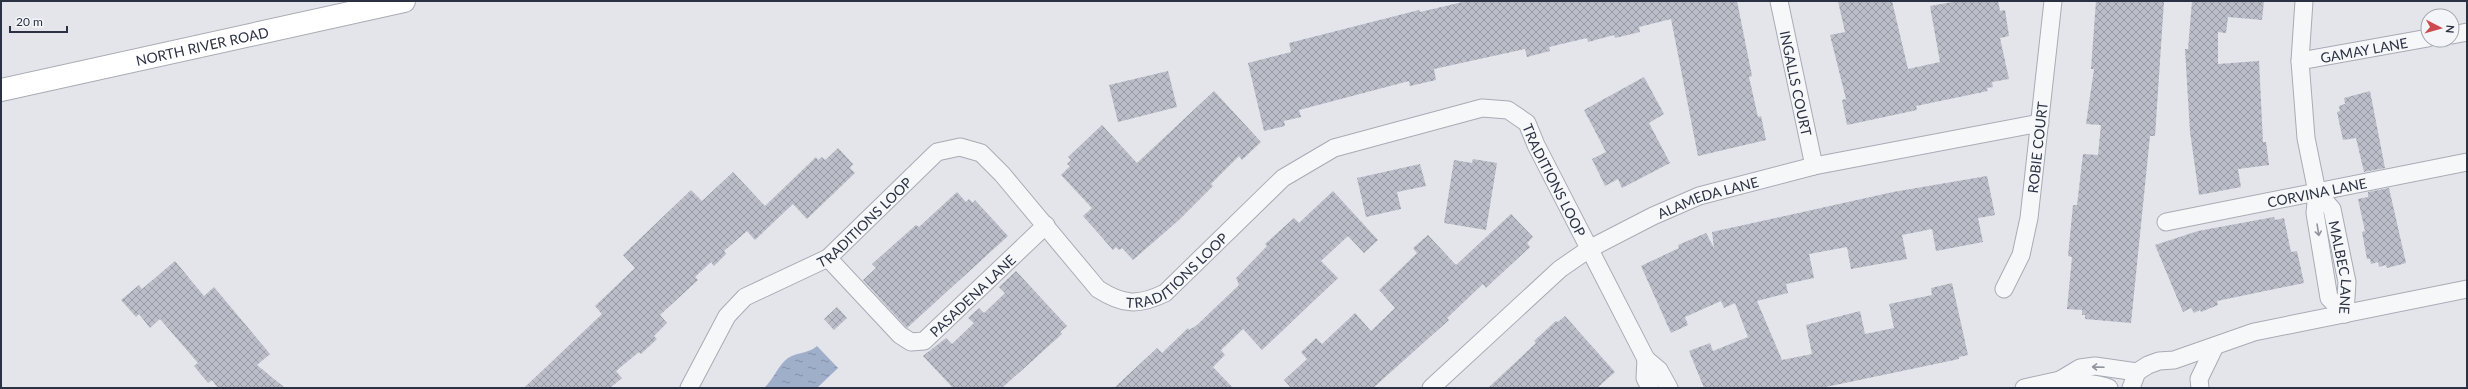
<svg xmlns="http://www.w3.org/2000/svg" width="2468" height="389" font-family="Lato,sans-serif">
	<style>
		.water { fill: url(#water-ripples) }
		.building { fill: url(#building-cross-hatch) }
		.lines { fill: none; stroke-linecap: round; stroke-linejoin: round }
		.minor-casing { stroke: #a8abb5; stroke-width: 19 }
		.secondary-casing { stroke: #a8abb5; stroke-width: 24 }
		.minor { stroke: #f6f7f9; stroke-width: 17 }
		.secondary { stroke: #fff; stroke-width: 22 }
		.oneway { stroke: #90949e }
		.labels { text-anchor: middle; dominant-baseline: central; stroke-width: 3; stroke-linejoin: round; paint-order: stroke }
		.street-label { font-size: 14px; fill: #2b3143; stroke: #f3f5f8 }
	</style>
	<defs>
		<pattern id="water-ripples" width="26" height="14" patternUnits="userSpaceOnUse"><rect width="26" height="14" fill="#9fafca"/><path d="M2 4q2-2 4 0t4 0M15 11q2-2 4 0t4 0" fill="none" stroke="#828fa6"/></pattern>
		<pattern id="building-cross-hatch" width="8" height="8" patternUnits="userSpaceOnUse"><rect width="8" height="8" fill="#bbbec8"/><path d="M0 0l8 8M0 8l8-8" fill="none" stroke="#989ba4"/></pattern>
	</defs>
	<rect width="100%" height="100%" fill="#e3e5eb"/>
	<path class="water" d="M817,346L838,368L817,388H764C774,379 778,365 788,358C798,352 810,353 817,346Z"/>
	<g class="building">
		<path d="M1467,1H1737L1752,76L1749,77L1758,117L1761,116L1766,140L1698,156L1671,19L1639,27L1640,32L1615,38L1614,35L1588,42L1587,38L1549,47L1550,51L1527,57L1525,49L1434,69L1436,80L1410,86L1409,81L1299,110L1301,117L1284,121L1285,126L1264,131L1248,63L1291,52L1289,43L1419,10L1420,12Z"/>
		<path d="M1838,1H1892L1908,69L1940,62L1930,6L1958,1H1998L2000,11L2005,10L2009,36L2000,38L2009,79L1992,82L1993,87L1987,88L1988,91L1916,106L1917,110L1847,125L1842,100L1846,99L1830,35L1845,32Z"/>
		<path d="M2096,1H2164L2155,136H2150L2131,323L2085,319V315H2082V310L2067,309L2072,257L2068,256L2073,205H2077L2083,154L2098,155L2101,125L2086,124L2094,69H2091Z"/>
		<path d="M2192,1H2264L2262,20L2228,17L2226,33L2218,32V64L2259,61L2263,142H2266L2269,165L2238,169L2241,187L2199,195L2190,132L2185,49H2188Z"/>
		<path d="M1168,71L1177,107L1118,122L1109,85Z"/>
		<path d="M1644,77L1664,114L1649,123L1670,163L1622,188L1618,179L1605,186L1592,159L1606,152L1584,110Z"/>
		<path d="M1214,91L1261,142L1242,160L1239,156L1211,184L1213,186L1179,220L1133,260L1122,248L1119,250L1116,247L1113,250L1083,216L1092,208L1061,175L1070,166L1067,164L1071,160L1068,157L1102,125L1137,163Z"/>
		<path d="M2370,91L2385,168L2364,172L2356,138L2343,140L2337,112L2340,111L2339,106L2345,104L2344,98Z"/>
		<path d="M838,148L853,164L850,168L855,173L807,219L793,204L755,240L747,231L724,251L726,254L714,266L711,262L695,277L698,280L660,315L667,323L654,336L657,339L641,354L639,352L616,371L622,378L610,388H524L602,314L595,306L635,268L623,255L691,190L702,201L733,172L765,206L816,157L818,160L822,157L825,160Z"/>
		<path d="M1473,159L1497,163L1486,230L1444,223L1454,160L1472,163Z"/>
		<path d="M1420,164L1426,186L1397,192L1401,209L1366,217L1357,178Z"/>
		<path d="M1987,176L1995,215L1978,218L1983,242L1936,251L1932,229L1902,235L1907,259L1851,269L1847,247L1809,254L1814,278L1786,284L1788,293L1757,301L1782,360L1812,354L1806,325L1860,311L1865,334L1894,328L1889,304L1932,295L1931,288L1952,283L1968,355L1959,357V359L1821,388H1704L1689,351L1710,343L1713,351L1748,337L1735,303L1724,308L1721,301L1685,317L1688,325L1671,333L1641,266L1679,248L1678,245L1706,233L1714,248L1712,232L1893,192Z"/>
		<path d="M2389,188L2406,263L2387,268L2386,265L2379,267L2378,262L2371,264L2370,259H2367L2362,232L2365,231L2358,199L2368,197V192Z"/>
		<path d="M1333,191L1378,240L1364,253L1348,236L1321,261L1338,278L1262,350L1243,329L1221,350L1225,355L1213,367L1233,388H1114L1157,348L1162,353L1188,328L1189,330L1197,325L1239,285L1236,278L1267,246L1265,244L1294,218L1299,223Z"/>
		<path d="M957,192L966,202L969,199L973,203L975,200L1008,236L907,328L863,280L876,268L872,264L916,225L919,227Z"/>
		<path d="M1511,214L1533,237L1527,243L1530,247L1486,288L1483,284L1447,318L1449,320L1373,388H1291L1284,380L1307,359L1301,352L1316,338L1322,344L1355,313L1371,331L1395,308L1379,290L1417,253L1413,248L1428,235L1456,265Z"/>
		<path d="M2274,217L2275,220L2284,218L2291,252L2297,251L2304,283L2217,301L2218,305L2201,312L2200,310L2194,313L2191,308L2183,312L2155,245L2198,231Z"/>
		<path d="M175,261L204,296L214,287L270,354L257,365L285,388H218L212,380L208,383L194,366L198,363L160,319L150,328L139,314L136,317L121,300L139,285L142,289Z"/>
		<path d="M1016,271L1067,326L1060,332L1062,334L1002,388H953L923,356L946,338L952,344L974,323L968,318L979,308L984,313L1005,293L999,287Z"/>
		<path d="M837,307L847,318L834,330L824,319Z"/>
		<path d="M1565,316L1615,372L1597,388H1488L1536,343L1534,341L1556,321L1558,322Z"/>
	</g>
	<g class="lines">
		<g class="minor-casing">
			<g id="minor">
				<path id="s1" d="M1779,1L1814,166"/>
				<path d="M2304,1L2300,61L2306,138L2317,192L2315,213L2329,298L2345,314"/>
				<path d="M2452,35L2467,32"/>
				<path id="s2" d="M2300,61L2428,38"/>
				<path id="s3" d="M2317,192L2332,209L2347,282L2345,314"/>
				<path id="s4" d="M2166,222L2467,162"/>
				<path id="s5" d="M828,258L900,335L911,342L924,341L1046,225"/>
				<path id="s6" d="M2004,289L2021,255L2029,218L2053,1"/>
				<path d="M1646,359L1645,378L1650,388"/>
				<path d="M2060,380C2075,383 2096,382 2109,388"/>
				<path id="s7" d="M689,388L727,316L745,297L828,258L937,152L960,147L981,153L1002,174L1098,289C1123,305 1138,306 1165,293L1283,178L1334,148L1482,108L1508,110L1527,123L1536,145L1646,359L1659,370L1669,388"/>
				<path id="s8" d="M1431,388L1560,269L1589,249L1653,216L1699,196L1814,166L2040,123"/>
				<path d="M2024,388L2060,380L2080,368L2095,366L2137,372"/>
				<path d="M2131,388L2137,372L2148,365L2159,361L2174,360L2254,332L2467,289"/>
				<path d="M2200,388L2199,379L2215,346"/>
			</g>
		</g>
		<g class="secondary-casing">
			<g id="secondary">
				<path id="s9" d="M1,90L404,1"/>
			</g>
		</g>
		<use href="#minor" class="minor"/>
		<use href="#secondary" class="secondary"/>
	</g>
	<defs><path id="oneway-shaft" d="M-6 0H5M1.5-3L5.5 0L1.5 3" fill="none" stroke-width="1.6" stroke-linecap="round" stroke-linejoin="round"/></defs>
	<g class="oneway">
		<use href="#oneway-shaft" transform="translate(2318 230) rotate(81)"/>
		<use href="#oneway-shaft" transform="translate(2098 367) rotate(-178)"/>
	</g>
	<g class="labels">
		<g class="street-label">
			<text stroke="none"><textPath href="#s9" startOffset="206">NORTH RIVER ROAD</textPath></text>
			<text stroke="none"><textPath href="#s2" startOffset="65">GAMAY LANE</textPath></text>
			<text stroke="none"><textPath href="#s1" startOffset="84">INGALLS COURT</textPath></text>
			<text stroke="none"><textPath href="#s6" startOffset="147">ROBIE COURT</textPath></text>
			<text stroke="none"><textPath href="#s7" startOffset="1137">TRADITIONS LOOP</textPath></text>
			<text stroke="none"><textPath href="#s4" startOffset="154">CORVINA LANE</textPath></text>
			<text stroke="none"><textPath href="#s8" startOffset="341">ALAMEDA LANE</textPath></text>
			<text stroke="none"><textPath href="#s7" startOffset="250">TRADITIONS LOOP</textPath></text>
			<text stroke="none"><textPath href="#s3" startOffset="82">MALBEC LANE</textPath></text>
			<text stroke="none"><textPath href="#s7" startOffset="669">TRADITIONS LOOP</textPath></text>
			<text stroke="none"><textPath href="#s5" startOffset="198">PASADENA LANE</textPath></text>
		</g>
	</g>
	<rect width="2468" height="389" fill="none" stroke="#2b3143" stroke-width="4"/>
	<g transform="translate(2440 28) rotate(96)"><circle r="19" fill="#f3f5f8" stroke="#a3a7b0"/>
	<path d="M0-3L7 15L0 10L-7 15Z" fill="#cd4b4e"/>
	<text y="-6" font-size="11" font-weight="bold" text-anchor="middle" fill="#2b3143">N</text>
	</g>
	<path d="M10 26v6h57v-6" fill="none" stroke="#2b3143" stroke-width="2"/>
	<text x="16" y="26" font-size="12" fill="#2b3143" stroke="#f3f5f8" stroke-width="3" paint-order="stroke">20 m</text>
</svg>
